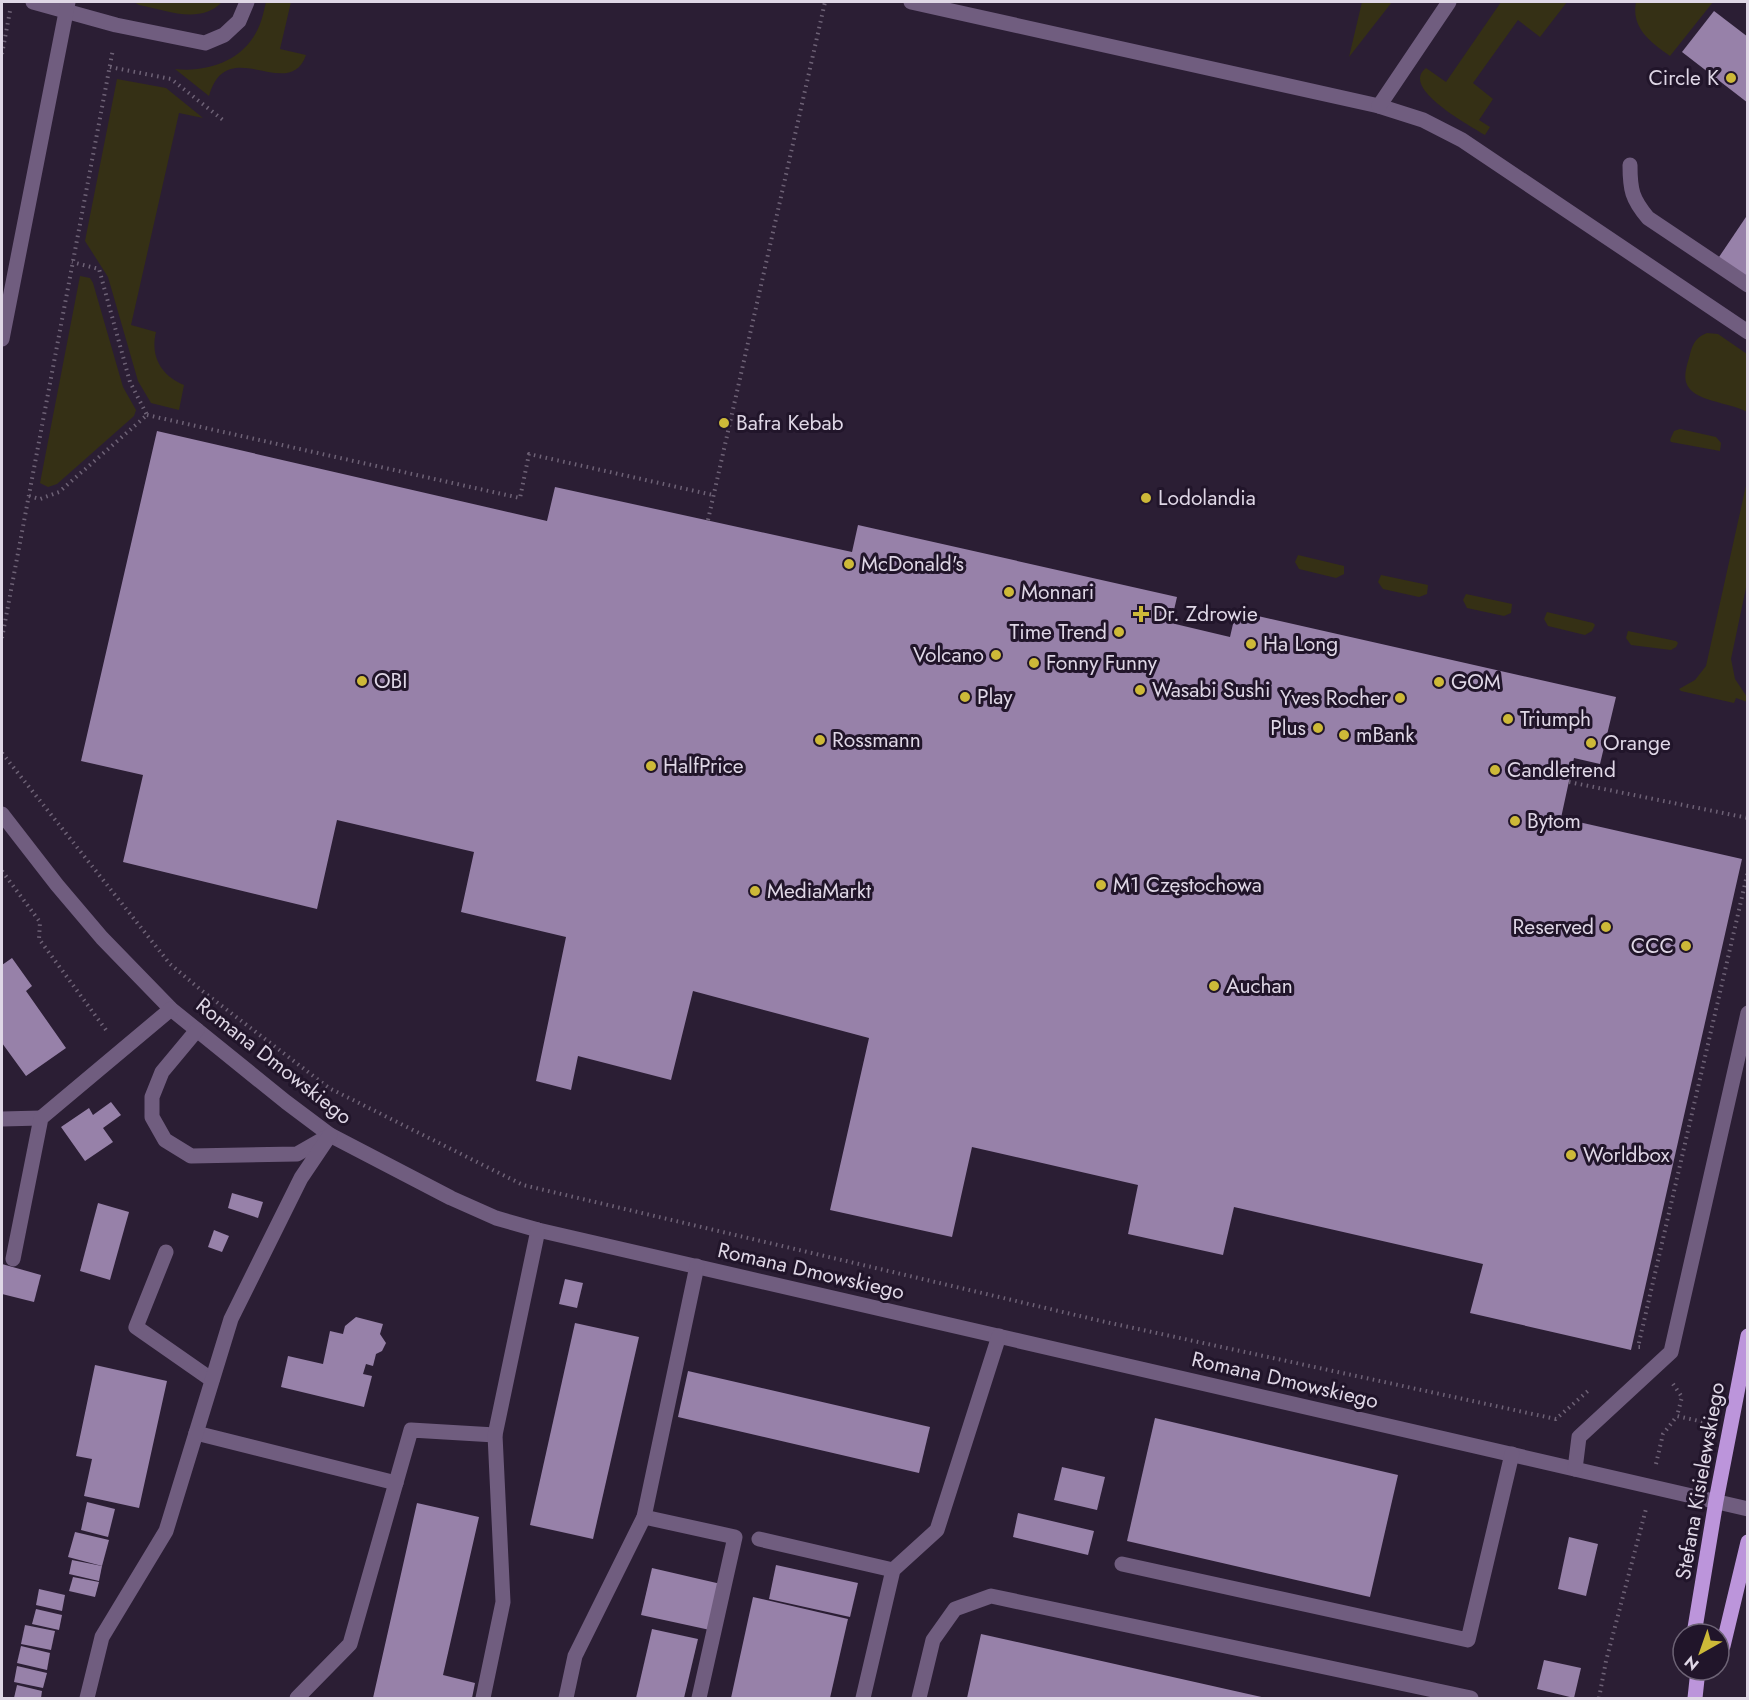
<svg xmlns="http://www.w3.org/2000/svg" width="1749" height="1700" font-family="Jost,sans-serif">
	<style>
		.green { fill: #353015 }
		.building { fill: #9781a9 }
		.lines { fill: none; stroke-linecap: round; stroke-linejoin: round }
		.path { stroke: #6e6276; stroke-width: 4; stroke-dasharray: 1.5 4.5; stroke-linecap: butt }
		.minor { stroke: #705d7f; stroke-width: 15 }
		.major { stroke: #bc95db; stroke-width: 15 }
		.poi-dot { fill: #cdb938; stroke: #21152a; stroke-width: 2 }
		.labels { text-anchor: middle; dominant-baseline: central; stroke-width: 6; stroke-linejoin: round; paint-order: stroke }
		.poi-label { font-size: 21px; fill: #dfd7e6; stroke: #21152a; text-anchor: start }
		.street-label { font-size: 21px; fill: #dfd7e6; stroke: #21152a }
	</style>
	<rect width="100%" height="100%" fill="#2b1e34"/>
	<g class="green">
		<path d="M134,2H222C200,25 166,10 139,5Z"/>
		<path d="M266,2H291L280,49L306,55C289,104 227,32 209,96L175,69C210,73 247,59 260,24C263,17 264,9 266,2Z"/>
		<path d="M1362,2H1392L1349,57Z"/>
		<path d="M1501,2H1567L1540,37L1518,20L1473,83L1493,99L1479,120L1490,127L1485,135C1471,126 1399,88 1426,68L1446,82Z"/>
		<path d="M1636,2H1713L1670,56C1650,42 1631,28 1636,2Z"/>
		<path d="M117,79L166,88L203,118L179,113L131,325L156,332C150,356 161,376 184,385L179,410L151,403L138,381L108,277L85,241Z"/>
		<path d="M80,276L90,278L93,283L123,387L136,410L134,416L57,484L48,487L40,483Z"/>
		<path d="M1707,333L1718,334L1747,354V412C1731,402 1691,402 1686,382C1684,374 1687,365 1689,358C1692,346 1694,338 1707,333Z"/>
		<path d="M1680,429L1716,437L1721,443L1720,451L1671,442L1670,440L1674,431Z"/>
		<path d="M1747,481V583L1731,659L1735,679L1747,697V702L1736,698L1734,703L1681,691L1679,689L1695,680L1706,666Z"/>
		<path d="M1298,555L1344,566V574L1336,578L1299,569L1295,562Z"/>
		<path d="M1381,575L1428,585L1427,594L1419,597L1383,589L1378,582Z"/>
		<path d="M1466,594L1512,604L1511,613L1504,616L1467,608L1463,600Z"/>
		<path d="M1547,612L1593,623L1595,625L1592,631L1585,635L1548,626L1544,619Z"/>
		<path d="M1628,631L1676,641L1678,643L1676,647L1671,650L1631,645L1626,638Z"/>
	</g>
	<g class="building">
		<path d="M1714,11L1748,37V103L1682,52Z"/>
		<path d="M1748,214V280L1717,260Z"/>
		<path d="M157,431L547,521L555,487L852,552L858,525L1177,597L1171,623L1230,637L1236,611L1616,697L1600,764L1574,758L1561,818L1742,859L1631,1350L1470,1313L1483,1264L1234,1207L1223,1255L1128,1234L1138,1185L972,1147L952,1237L830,1210L869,1038L693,991L671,1080L578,1056L571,1090L536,1081L566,937L461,912L474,852L337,820L317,909L123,862L143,775L81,761Z"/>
		<path d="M12,958L32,986L26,991L66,1048L26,1076L2,1043V965Z"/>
		<path d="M111,1102L121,1115L103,1128L113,1142L85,1161L61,1127L89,1108L93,1115Z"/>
		<path d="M232,1193L263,1202L258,1218L228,1208Z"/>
		<path d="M98,1203L129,1212L110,1280L80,1271Z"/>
		<path d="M214,1230L229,1236L222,1252L208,1247Z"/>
		<path d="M2,1264L41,1275L34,1302L2,1294Z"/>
		<path d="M565,1279L583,1283L577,1308L559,1304Z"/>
		<path d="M356,1317L383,1324L380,1334L386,1343L382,1351L376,1354L373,1366L366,1364L363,1374L372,1376L364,1407L281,1387L288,1356L323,1364L330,1331L343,1334L345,1326Z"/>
		<path d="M575,1323L639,1337L593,1539L530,1525Z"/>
		<path d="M95,1365L167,1381L139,1508L84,1496L92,1459L76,1456Z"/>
		<path d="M688,1371L930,1427L919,1473L678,1417Z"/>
		<path d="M1155,1418L1398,1475L1370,1597L1127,1541Z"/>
		<path d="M1062,1467L1105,1477L1097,1510L1054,1500Z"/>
		<path d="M87,1502L115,1509L108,1537L81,1530Z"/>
		<path d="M417,1503L479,1517L443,1675L475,1683L472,1698H373Z"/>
		<path d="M1018,1513L1094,1531L1088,1555L1013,1537Z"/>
		<path d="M75,1532L109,1540L102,1566L68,1557Z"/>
		<path d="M1569,1537L1598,1544L1586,1596L1558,1589Z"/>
		<path d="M72,1560L102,1566L99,1581L69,1574Z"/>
		<path d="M776,1565L858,1583L850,1617L769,1599Z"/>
		<path d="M652,1568L721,1584L710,1630L641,1615Z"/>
		<path d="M73,1577L99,1582L95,1597L69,1591Z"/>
		<path d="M39,1589L65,1595L62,1611L36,1605Z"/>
		<path d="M753,1597L848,1619L830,1698H731Z"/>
		<path d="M36,1609L62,1615L59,1630L32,1624Z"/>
		<path d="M25,1625L55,1631L51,1650L21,1644Z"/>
		<path d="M652,1629L698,1639L684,1698H636Z"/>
		<path d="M981,1634L1266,1698H967Z"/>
		<path d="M21,1646L50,1653L47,1670L17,1663Z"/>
		<path d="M1544,1660L1581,1668L1574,1698L1537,1689Z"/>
		<path d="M17,1666L47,1673L43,1688L14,1682Z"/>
		<path d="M17,1685L42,1691L41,1698H14Z"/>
	</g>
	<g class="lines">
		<g class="path">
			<path d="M2,54L10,11"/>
			<path d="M110,67L171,79L223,120"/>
			<path d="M147,415L520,498L529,454L713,495"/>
			<path d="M29,496L40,499L59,492L147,415L130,382L99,269L72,262"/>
			<path d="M708,520L825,2"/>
			<path d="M2,638L113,49"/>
			<path d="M2,753L170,964L201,990L329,1088L523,1185L1101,1321L1556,1419L1588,1391"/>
			<path d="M1569,782L1748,818"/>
			<path d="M2,871L40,922L39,939L106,1030"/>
			<path d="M1640,1347H1638L1748,871"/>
			<path d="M1673,1384L1682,1397L1677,1416L1708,1423"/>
			<path d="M1656,1464L1663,1434L1677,1416"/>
			<path d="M1599,1698L1606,1661L1646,1509"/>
		</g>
		<g class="minor">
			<path d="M33,2L116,25L205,43L224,35L239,21L247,2"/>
			<path d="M911,2L1379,106L1423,120L1462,140L1748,332"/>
			<path d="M1379,106L1449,2"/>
			<path d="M1630,165C1630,190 1632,199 1648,218L1748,285"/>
			<path d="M2,339L68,2"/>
			<path d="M2,814L57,885L102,938L171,1009L286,1102L330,1135L451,1198L496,1218L538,1230L1748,1509"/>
			<path d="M197,1030L162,1072L152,1097V1117L165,1140L191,1156L297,1154L325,1138"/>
			<path d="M2,1119L41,1118"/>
			<path d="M166,1252L136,1327L212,1380"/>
			<path d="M13,1259L41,1118L171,1009"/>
			<path d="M196,1433L396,1483"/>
			<path d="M1575,1469L1579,1437L1671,1352L1748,1013"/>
			<path d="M644,1517L735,1537L699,1698"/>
			<path d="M759,1539L893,1570"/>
			<path d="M1122,1564L1468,1640L1512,1454"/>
			<path d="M87,1698L102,1637L166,1531L231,1319L301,1178L330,1135"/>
			<path d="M297,1698L350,1644L411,1430L495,1435"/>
			<path d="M483,1698L503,1602L495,1435L538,1230"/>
			<path d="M566,1698L575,1656L644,1517L697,1266"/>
			<path d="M863,1698L893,1570L937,1530L999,1336"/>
			<path d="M919,1698L933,1640L955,1609L991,1596L1471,1698"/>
		</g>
		<g class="major">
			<path d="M1694,1634L1716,1501L1748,1336"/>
			<path d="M1719,1651L1723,1646L1748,1542"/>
			<path d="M1695,1698L1698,1670"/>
		</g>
	</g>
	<g class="poi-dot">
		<circle cx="1731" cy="78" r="6"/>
		<circle cx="724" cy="423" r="6"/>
		<circle cx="1146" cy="498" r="6"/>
		<circle cx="849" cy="564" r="6"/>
		<circle cx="1009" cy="592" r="6"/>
		<path d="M1138 605h6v6h6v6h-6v6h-6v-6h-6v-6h6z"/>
		<circle cx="1119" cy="632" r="6"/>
		<circle cx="1251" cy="644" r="6"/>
		<circle cx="996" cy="655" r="6"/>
		<circle cx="1034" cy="663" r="6"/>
		<circle cx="362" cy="681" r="6"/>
		<circle cx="1439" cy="682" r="6"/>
		<circle cx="1140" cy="690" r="6"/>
		<circle cx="965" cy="697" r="6"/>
		<circle cx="1400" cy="698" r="6"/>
		<circle cx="1508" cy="719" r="6"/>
		<circle cx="1318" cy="728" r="6"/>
		<circle cx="1344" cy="735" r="6"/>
		<circle cx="820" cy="740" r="6"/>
		<circle cx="1591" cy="743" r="6"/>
		<circle cx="651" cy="766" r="6"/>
		<circle cx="1495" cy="770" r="6"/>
		<circle cx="1515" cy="821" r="6"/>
		<circle cx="1101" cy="885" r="6"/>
		<circle cx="755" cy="891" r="6"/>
		<circle cx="1606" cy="927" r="6"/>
		<circle cx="1686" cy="946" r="6"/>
		<circle cx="1214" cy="986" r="6"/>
		<circle cx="1571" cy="1155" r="6"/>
	</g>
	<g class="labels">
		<g class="poi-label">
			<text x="1719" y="78" text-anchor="end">Circle K</text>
			<text x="736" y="423">Bafra Kebab</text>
			<text x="1158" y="498">Lodolandia</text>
			<text x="861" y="564">McDonald's</text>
			<text x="1021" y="592">Monnari</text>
			<text x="1153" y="614">Dr. Zdrowie</text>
			<text x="1107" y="632" text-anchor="end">Time Trend</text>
			<text x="1263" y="644">Ha Long</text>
			<text x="984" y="655" text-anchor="end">Volcano</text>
			<text x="1046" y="663">Fonny Funny</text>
			<text x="374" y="681">OBI</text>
			<text x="1451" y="682">GOM</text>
			<text x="1152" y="690">Wasabi Sushi</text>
			<text x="977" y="697">Play</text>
			<text x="1388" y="698" text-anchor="end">Yves Rocher</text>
			<text x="1520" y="719">Triumph</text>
			<text x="1306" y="728" text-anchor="end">Plus</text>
			<text x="1356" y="735">mBank</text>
			<text x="832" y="740">Rossmann</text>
			<text x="1603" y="743">Orange</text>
			<text x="663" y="766">HalfPrice</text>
			<text x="1507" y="770">Candletrend</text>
			<text x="1527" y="821">Bytom</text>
			<text x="1113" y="885">M1 Częstochowa</text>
			<text x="767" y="891">MediaMarkt</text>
			<text x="1594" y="927" text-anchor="end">Reserved</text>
			<text x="1674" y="946" text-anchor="end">CCC</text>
			<text x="1226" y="986">Auchan</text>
			<text x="1583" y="1155">Worldbox</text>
		</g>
		<g class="street-label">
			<text transform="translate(274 1061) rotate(38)">Romana Dmowskiego</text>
			<text transform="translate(811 1271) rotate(13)">Romana Dmowskiego</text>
			<text transform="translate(1285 1380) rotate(13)">Romana Dmowskiego</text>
			<text transform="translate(1700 1481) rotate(-80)">Stefana Kisielewskiego</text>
		</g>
	</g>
	<rect width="1749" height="1700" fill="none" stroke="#dfd7e6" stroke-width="6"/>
	<g transform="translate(1701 1652) rotate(220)"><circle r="28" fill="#21152a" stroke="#6d6375" stroke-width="1.5"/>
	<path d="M0-4.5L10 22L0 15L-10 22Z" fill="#cdb938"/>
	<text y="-9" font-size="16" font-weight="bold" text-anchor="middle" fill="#dfd7e6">N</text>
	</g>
</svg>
